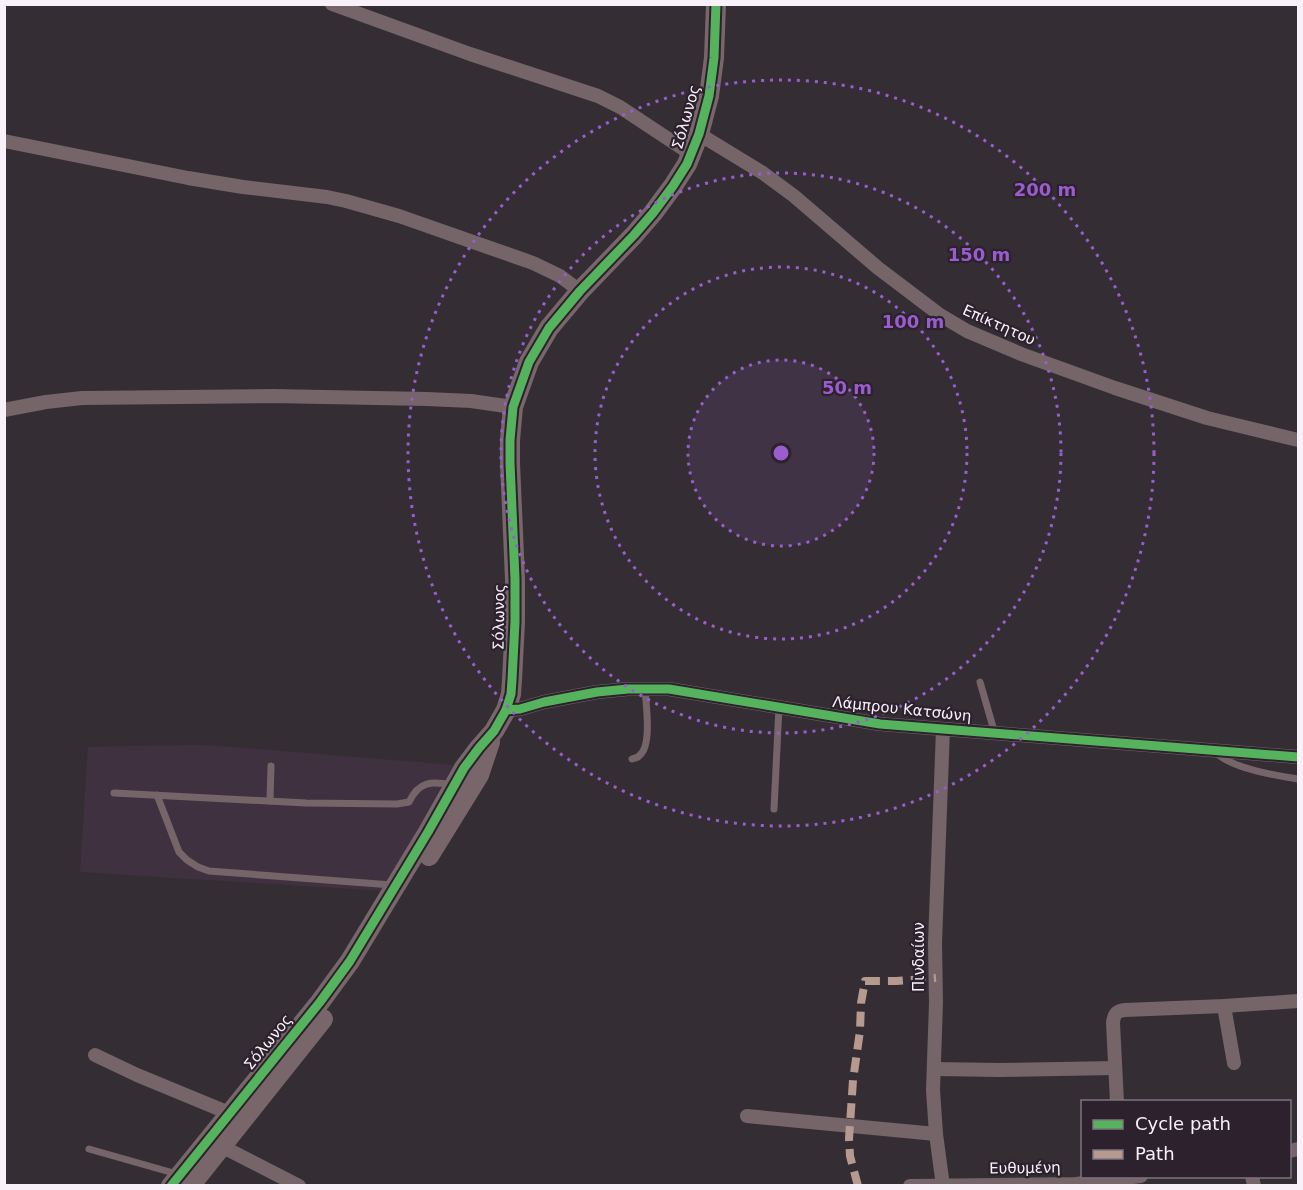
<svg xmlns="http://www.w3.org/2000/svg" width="1303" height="1190" font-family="'DejaVu Sans',sans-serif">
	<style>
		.built { fill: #403141 }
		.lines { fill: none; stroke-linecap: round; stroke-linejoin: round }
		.lane { stroke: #756468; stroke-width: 7 }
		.street { stroke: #756468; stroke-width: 14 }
		.secondary { stroke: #78666a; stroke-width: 20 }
		.quiet { stroke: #b69a8f; stroke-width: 8; stroke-dasharray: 15 8; stroke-linecap: butt }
		.cycleway-casing { stroke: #2c212d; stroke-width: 13 }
		.cycleway { stroke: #56b35d; stroke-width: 9 }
		.ring { fill: none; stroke: #9a5dce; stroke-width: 3; stroke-dasharray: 3 6 }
		.labels { text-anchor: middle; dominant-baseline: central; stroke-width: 4.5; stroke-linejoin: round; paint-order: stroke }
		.street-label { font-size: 15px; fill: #f8f1f9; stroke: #2c212d }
		.centre { fill: #9a5dce; stroke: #2c212d; stroke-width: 3 }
		.ring-label { font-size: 18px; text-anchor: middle; font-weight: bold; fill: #9a5dce; stroke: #2c212d; stroke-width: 4.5; stroke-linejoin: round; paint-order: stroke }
	</style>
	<rect width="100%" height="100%" fill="#342e34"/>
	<path class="built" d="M200,745L246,748L453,765L384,891L80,872L88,747Z"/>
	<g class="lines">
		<g class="lane">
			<path d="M980,682L995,734"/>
			<path d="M1216,752C1229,768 1278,776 1298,779"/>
			<path d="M632,759C635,758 638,758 640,755C652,745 646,704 645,689"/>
			<path d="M114,793L306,803L397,804L409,802C419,781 432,781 452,785"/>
			<path d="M157,795L179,852L187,860L198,867L209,871L392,885"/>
			<path d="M270,801L271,766"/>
			<path d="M774,809L779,707"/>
			<path d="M89,1149L177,1174"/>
		</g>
		<g class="street">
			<path d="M332,4L470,54L598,96L620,107L691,154"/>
			<path d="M699,134L763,173L794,196L878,268L940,315L967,331L1021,354L1115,388L1207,418L1298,440"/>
			<path d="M4,141L188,178L243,187L327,197L346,201L399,216L533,263L560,276L580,291"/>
			<path d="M4,410L46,402L82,398L273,396L427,399L471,401L513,407"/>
			<path d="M506,710L520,709L544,702L597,692L628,689H669L880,724L1298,757"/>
			<path d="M943,729L935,943L936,1003L933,1090L936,1134L943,1186"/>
			<path d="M1224,1006L1234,1063"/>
			<path d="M95,1055L137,1075L229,1113"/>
			<path d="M934,1069L999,1070L1115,1068"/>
			<path d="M1117,1102L1113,1023C1114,1014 1116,1011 1125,1010L1224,1006L1298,1001"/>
			<path d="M747,1116L936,1134"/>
			<path d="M221,1146L299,1186"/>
			<path d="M1290,1151L1298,1149"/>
			<path d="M1252,1176L1254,1186"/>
			<path d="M910,1186L1076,1184L1141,1176"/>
		</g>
		<g class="secondary">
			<path d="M429,856L479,775L490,742"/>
			<path d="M171,1186L320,1002L350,961L428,832L464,768L479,748L494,731L506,710L511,694L512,680L515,622V579L510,463V440L513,407L529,362L549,328L580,291L634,235L653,213L673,186L687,164L699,134L709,96L714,58L716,4"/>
			<path d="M190,1186L323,1019"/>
		</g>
		<path class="quiet" d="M858,1186L850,1156L849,1139L853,1080L860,1031L861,1003L865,981H896L936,978"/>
		<g class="cycleway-casing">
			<g id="cycleway">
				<path d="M506,710L520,709L544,702L597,692L628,689H669L880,724L1298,757"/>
				<path d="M171,1186L320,1002L350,961L428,832L464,768L479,748L494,731L506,710L511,694L512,680L515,622V579L510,463V440L513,407L529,362L549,328L580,291L634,235L653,213L673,186L687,164L699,134L709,96L714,58L716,4"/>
			</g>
		</g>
		<use href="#cycleway" class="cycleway"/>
	</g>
	<circle cx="781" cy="453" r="93" fill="#9a5dce" fill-opacity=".12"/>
	<g class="ring">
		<circle cx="781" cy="453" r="93"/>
		<circle cx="781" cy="453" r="186"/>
		<circle cx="781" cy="453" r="280"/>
		<circle cx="781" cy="453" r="373"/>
	</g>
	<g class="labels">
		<g class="street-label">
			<text transform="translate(686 117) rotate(-74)">Σόλωνος</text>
			<text transform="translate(999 325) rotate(24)">Επίκτητου</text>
			<text transform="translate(499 617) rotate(-89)">Σόλωνος</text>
			<text transform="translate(902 709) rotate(6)">Λάμπρου Κατσώνη</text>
			<text transform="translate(919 957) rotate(-90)">Πινδαίων</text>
			<text transform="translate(268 1042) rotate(-51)">Σόλωνος</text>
			<text transform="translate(1025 1168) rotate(-1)">Ευθυμένη</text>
		</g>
	</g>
	<circle cx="781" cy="453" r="9" class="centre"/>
	<g class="ring-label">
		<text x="1045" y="196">200 m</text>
		<text x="979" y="261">150 m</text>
		<text x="913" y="328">100 m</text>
		<text x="847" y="394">50 m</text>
	</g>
	<rect width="1303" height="1190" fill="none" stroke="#f8f1f9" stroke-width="12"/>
	<rect x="1081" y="1100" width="210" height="78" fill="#2c212d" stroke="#7e747f" stroke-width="1.5"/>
	<rect x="1093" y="1120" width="30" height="9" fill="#56b35d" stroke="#7e747f" stroke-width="1.5"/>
	<text x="1135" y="1130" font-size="18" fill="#f8f1f9">Cycle path</text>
	<rect x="1093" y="1150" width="30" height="9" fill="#b69a8f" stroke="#7e747f" stroke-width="1.5"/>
	<text x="1135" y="1160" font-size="18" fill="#f8f1f9">Path</text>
</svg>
